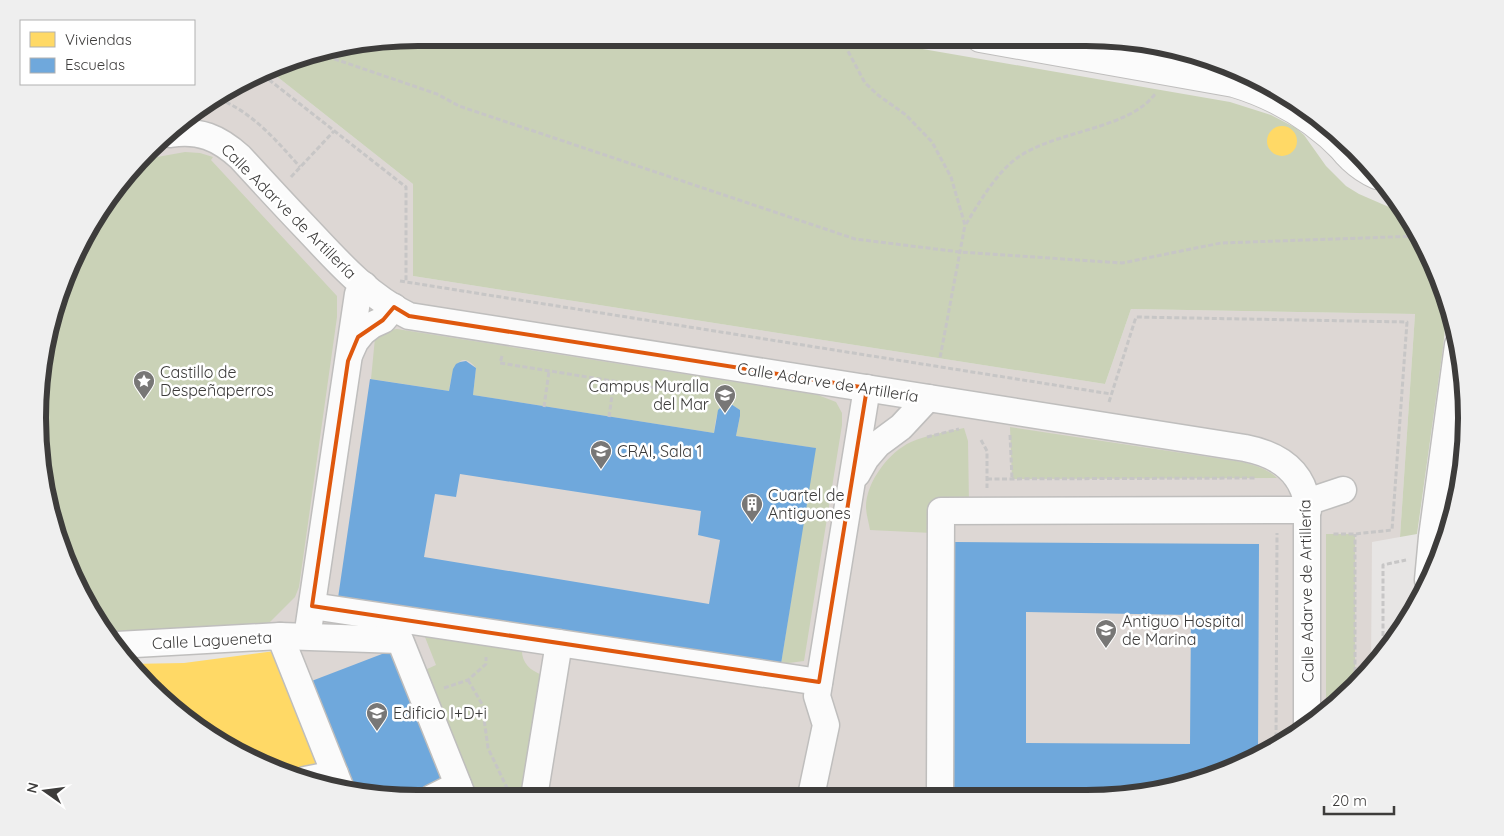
<svg xmlns="http://www.w3.org/2000/svg" width="1504" height="836" font-family="Quicksand,sans-serif">
	<style>
		.built { fill: #ddd7d4 }
		.green { fill: #cad2b7 }
		.homes { fill: #ffd966 }
		.schools { fill: #6fa8dc; fill-rule: evenodd }
		.lines { fill: none; stroke-linecap: round; stroke-linejoin: round }
		.minor-casing { stroke: #bfbebd; stroke-width: 29 }
		.major-casing { stroke: #bfbebd; stroke-width: 30 }
		.path { stroke: #c7c6c6; stroke-width: 3; stroke-dasharray: 5 2.5; stroke-linecap: butt }
		.minor { stroke: #fbfbfb; stroke-width: 26 }
		.major { stroke: #fbfbfb; stroke-width: 28 }
		.marked { fill: none; stroke: #df580e; stroke-width: 4; stroke-linejoin: round }
		.labels { text-anchor: middle; dominant-baseline: central; stroke-width: 5; stroke-linejoin: round; paint-order: stroke }
		.street-label { font-size: 16px; fill: #3d3c3b; stroke: #fff }
		.poi-label { font-size: 16px; fill: #3d3c3b; stroke: #fff; text-anchor: start }
		.rim { fill: none; stroke: #3d3c3b; stroke-width: 6 }
	</style>
	<rect width="100%" height="100%" fill="#e7e5e4"/>
	<path class="built" d="M270,71L413,184V276L1105,384L1131,309L1415,314L1400,537L1372,542L1371,666L1355,687L1297,735L1209,778L1135,795L393,798L280,636L67,564L38,443L50,320L101,207L186,116Z"/>
	<g class="green">
		<path d="M418,38H859L1230,102L1271,115L1296,128L1304,135L1326,166L1346,186L1359,194L1405,214L1427,249L1446,301L1447,309L1443,348L1417,534L1400,537L1415,314L1131,309L1105,384L413,276V184L270,71L295,58Z"/>
		<path d="M185,152L200,153L213,157L211,160L337,296V317L299,587L295,597L266,626L111,635L67,564L38,443L50,320L101,207L146,159Z"/>
		<path d="M397,329L818,395L836,402L842,413V425L804,661L781,664L815,448L736,436L740,416V410L731,404C716,404 716,420 714,433L473,395L476,368C457,345 451,378 449,391L371,379L375,338L389,330Z"/>
		<path d="M1010,427L1242,462C1254,465 1268,469 1277,478L1012,479Z"/>
		<path d="M964,428L968,441L969,504L932,533L870,530C869,523 866,514 866,507C866,482 889,452 911,442C927,435 946,432 964,428Z"/>
		<path d="M1326,534H1355V687L1326,711Z"/>
		<path d="M423,632L522,648C521,662 529,670 542,675L522,797H463L414,675L436,665Z"/>
	</g>
	<g class="homes">
		<circle cx="1282" cy="141" r="15"/>
		<path d="M275,651L320,769L292,774L228,748L132,669L129,664L184,663Z"/>
	</g>
	<g class="schools">
		<path d="M466,361L476,368L473,395L714,433L718,410L722,406L731,404L740,410V416L736,436L816,448L781,664L338,598L370,379L449,391L453,369L456,364L460,362ZM460,474L701,511L698,535L720,540L709,604L424,557L435,494L456,497Z"/>
		<path d="M955,542L1259,544L1258,754L1209,778L1135,795L952,796ZM1026,612L1191,615L1190,744L1026,743Z"/>
		<path d="M395,649L446,782L404,798H393L350,791L309,682Z"/>
	</g>
	<g class="lines">
		<g class="minor-casing">
			<g id="minor">
				<path d="M170,134C199,129 219,138 240,157C262,181 285,206 308,230C338,262 368,296 409,316L1245,448C1276,454 1301,469 1307,502V726"/>
				<path d="M350,353L355,342L363,332L372,325L383,320L394,307"/>
				<path d="M857,474L866,458L878,444L901,427L928,398"/>
				<path d="M1307,502L1343,490"/>
				<path d="M1428,580L1432,537L1458,345"/>
				<path d="M312,606L819,682"/>
				<path d="M309,624L358,294L364,285"/>
				<path d="M280,636L341,789"/>
				<path d="M117,645L280,636L400,640L463,797"/>
				<path d="M305,780L335,774"/>
				<path d="M811,796L826,725L817,696L867,388"/>
				<path d="M940,796L941,511L1308,510"/>
				<path d="M534,797L559,643"/>
				<path d="M432,798L458,785"/>
			</g>
		</g>
		<g class="major-casing">
			<g id="major">
				<path d="M980,38L1234,83C1277,96 1313,117 1345,150"/>
				<path d="M1335,135C1343,152 1359,167 1377,175"/>
			</g>
		</g>
		<g class="path">
			<path d="M841,38L865,83L878,95L906,115L932,142L951,177L965,225L940,358"/>
			<path d="M320,54L437,94L459,106L855,239L960,252L1122,263L1221,243L1419,236"/>
			<path d="M263,75L406,187V282"/>
			<path d="M219,99C253,113 276,140 300,167"/>
			<path d="M291,177L334,131"/>
			<path d="M966,224C979,203 996,173 1017,158C1056,130 1128,130 1155,94"/>
			<path d="M400,281L1111,394"/>
			<path d="M1445,325L1446,301"/>
			<path d="M502,356L500,363L675,391L692,387"/>
			<path d="M1109,402L1136,317L1407,322L1392,530L1355,534H1332"/>
			<path d="M544,407L549,371"/>
			<path d="M609,417L614,381"/>
			<path d="M1010,435L1012,479"/>
			<path d="M927,437L959,429"/>
			<path d="M981,440L987,451V488"/>
			<path d="M987,479L1257,478"/>
			<path d="M1410,615L1411,596"/>
			<path d="M1383,651V565L1406,560"/>
			<path d="M468,680L482,704L488,748L507,788L506,797"/>
			<path d="M1355,687V534"/>
			<path d="M444,688L468,680L486,664V657"/>
			<path d="M1276,745L1277,533"/>
		</g>
		<use href="#minor" class="minor"/>
		<use href="#major" class="major"/>
	</g>
	<path class="marked" d="M394,307L409,316L867,388L819,682L312,606L348,361L358,337L383,320Z"/>
	<defs>
		<g id="sight-pin" transform="scale(1.125)"><path d="M0 17L-7.5 6A9.5 9.5 0 1 1 7.5 6Z" fill="#787776" stroke="#fff"/><path d="M0-6L1.8-2.2L6-1.7L2.9 1.2L3.7 5.4L0 3.3L-3.7 5.4L-2.9 1.2L-6-1.7L-1.8-2.2Z" fill="#fff"/></g>
		<g id="university-pin" transform="scale(1.125)"><path d="M0 17L-7.5 6A9.5 9.5 0 1 1 7.5 6Z" fill="#787776" stroke="#fff"/><path d="M0-5L7-2L0 1L-7-2ZM-4 1L0 2.5L4 1V4Q0 6-4 4Z" fill="#fff"/></g>
		<g id="building-pin" transform="scale(1.125)"><path d="M0 17L-7.5 6A9.5 9.5 0 1 1 7.5 6Z" fill="#787776" stroke="#fff"/><path d="M-4-6H4V6H1V3H-1V6H-4ZM-2.5-4.3h1.7v1.8h-1.7ZM.8-4.3h1.7v1.8H.8ZM-2.5-1h1.7V.8h-1.7ZM.8-1h1.7V.8H.8Z" fill="#fff"/></g>
	</defs>
	<g fill-rule="evenodd">
		<use href="#sight-pin" x="144" y="381"/>
		<use href="#university-pin" x="725" y="395"/>
		<use href="#university-pin" x="601" y="451"/>
		<use href="#building-pin" x="752" y="504"/>
		<use href="#university-pin" x="1106" y="630"/>
		<use href="#university-pin" x="377" y="713"/>
	</g>
	<g class="labels">
		<g class="street-label">
			<text transform="translate(289 211) rotate(45)">Calle Adarve de Artillería</text>
			<text transform="translate(828 382) rotate(9)">Calle Adarve de Artillería</text>
			<text transform="translate(1306 591) rotate(-91)">Calle Adarve de Artillería</text>
			<text transform="translate(212 640) rotate(-3)">Calle Lagueneta</text>
		</g>
		<g class="poi-label">
			<text x="160" y="372">Castillo de<tspan x="160" dy="18">Despeñaperros</tspan></text>
			<text x="709" y="386" text-anchor="end">Campus Muralla<tspan x="709" dy="18">del Mar</tspan></text>
			<text x="617" y="451">CRAI, Sala 1</text>
			<text x="768" y="495">Cuartel de<tspan x="768" dy="18">Antiguones</tspan></text>
			<text x="1122" y="621">Antiguo Hospital<tspan x="1122" dy="18">de Marina</tspan></text>
			<text x="393" y="713">Edificio I+D+i</text>
		</g>
	</g>
	<path d="M0 0H1504V836H0ZM418 46H1086A372 372 0 0 1 1458 418V418A372 372 0 0 1 1086 790H418A372 372 0 0 1 46 418V418A372 372 0 0 1 418 46Z" fill="#efefef" fill-rule="evenodd"/>
	<path class="rim" d="M418 46H1086A372 372 0 0 1 1458 418V418A372 372 0 0 1 1086 790H418A372 372 0 0 1 46 418V418A372 372 0 0 1 418 46Z"/>
	<rect x="20" y="20" width="175" height="65" fill="#ffffff" stroke="#b1b1b1"/>
	<rect x="30" y="32" width="25" height="15" fill="#ffd966" stroke="#b1b1b1"/>
	<text x="65" y="45" font-size="15" fill="#3d3c3b">Viviendas</text>
	<rect x="30" y="58" width="25" height="15" fill="#6fa8dc" stroke="#b1b1b1"/>
	<text x="65" y="70" font-size="15" fill="#3d3c3b">Escuelas</text>
	<g transform="translate(45 791) rotate(284)" stroke="#ffffff" stroke-width="4" paint-order="stroke">
	<path d="M0-4L9 19L0 12L-9 19Z" fill="#3d3c3b"/>
	<text y="-8" font-size="14" font-weight="bold" text-anchor="middle" fill="#3d3c3b">N</text>
	</g>
	<path d="M1324 806v8h70v-8" fill="none" stroke="#3d3c3b" stroke-width="2.5"/>
	<text x="1332" y="806" font-size="15" fill="#3d3c3b" stroke="#ffffff" stroke-width="4" paint-order="stroke">20 m</text>
</svg>
